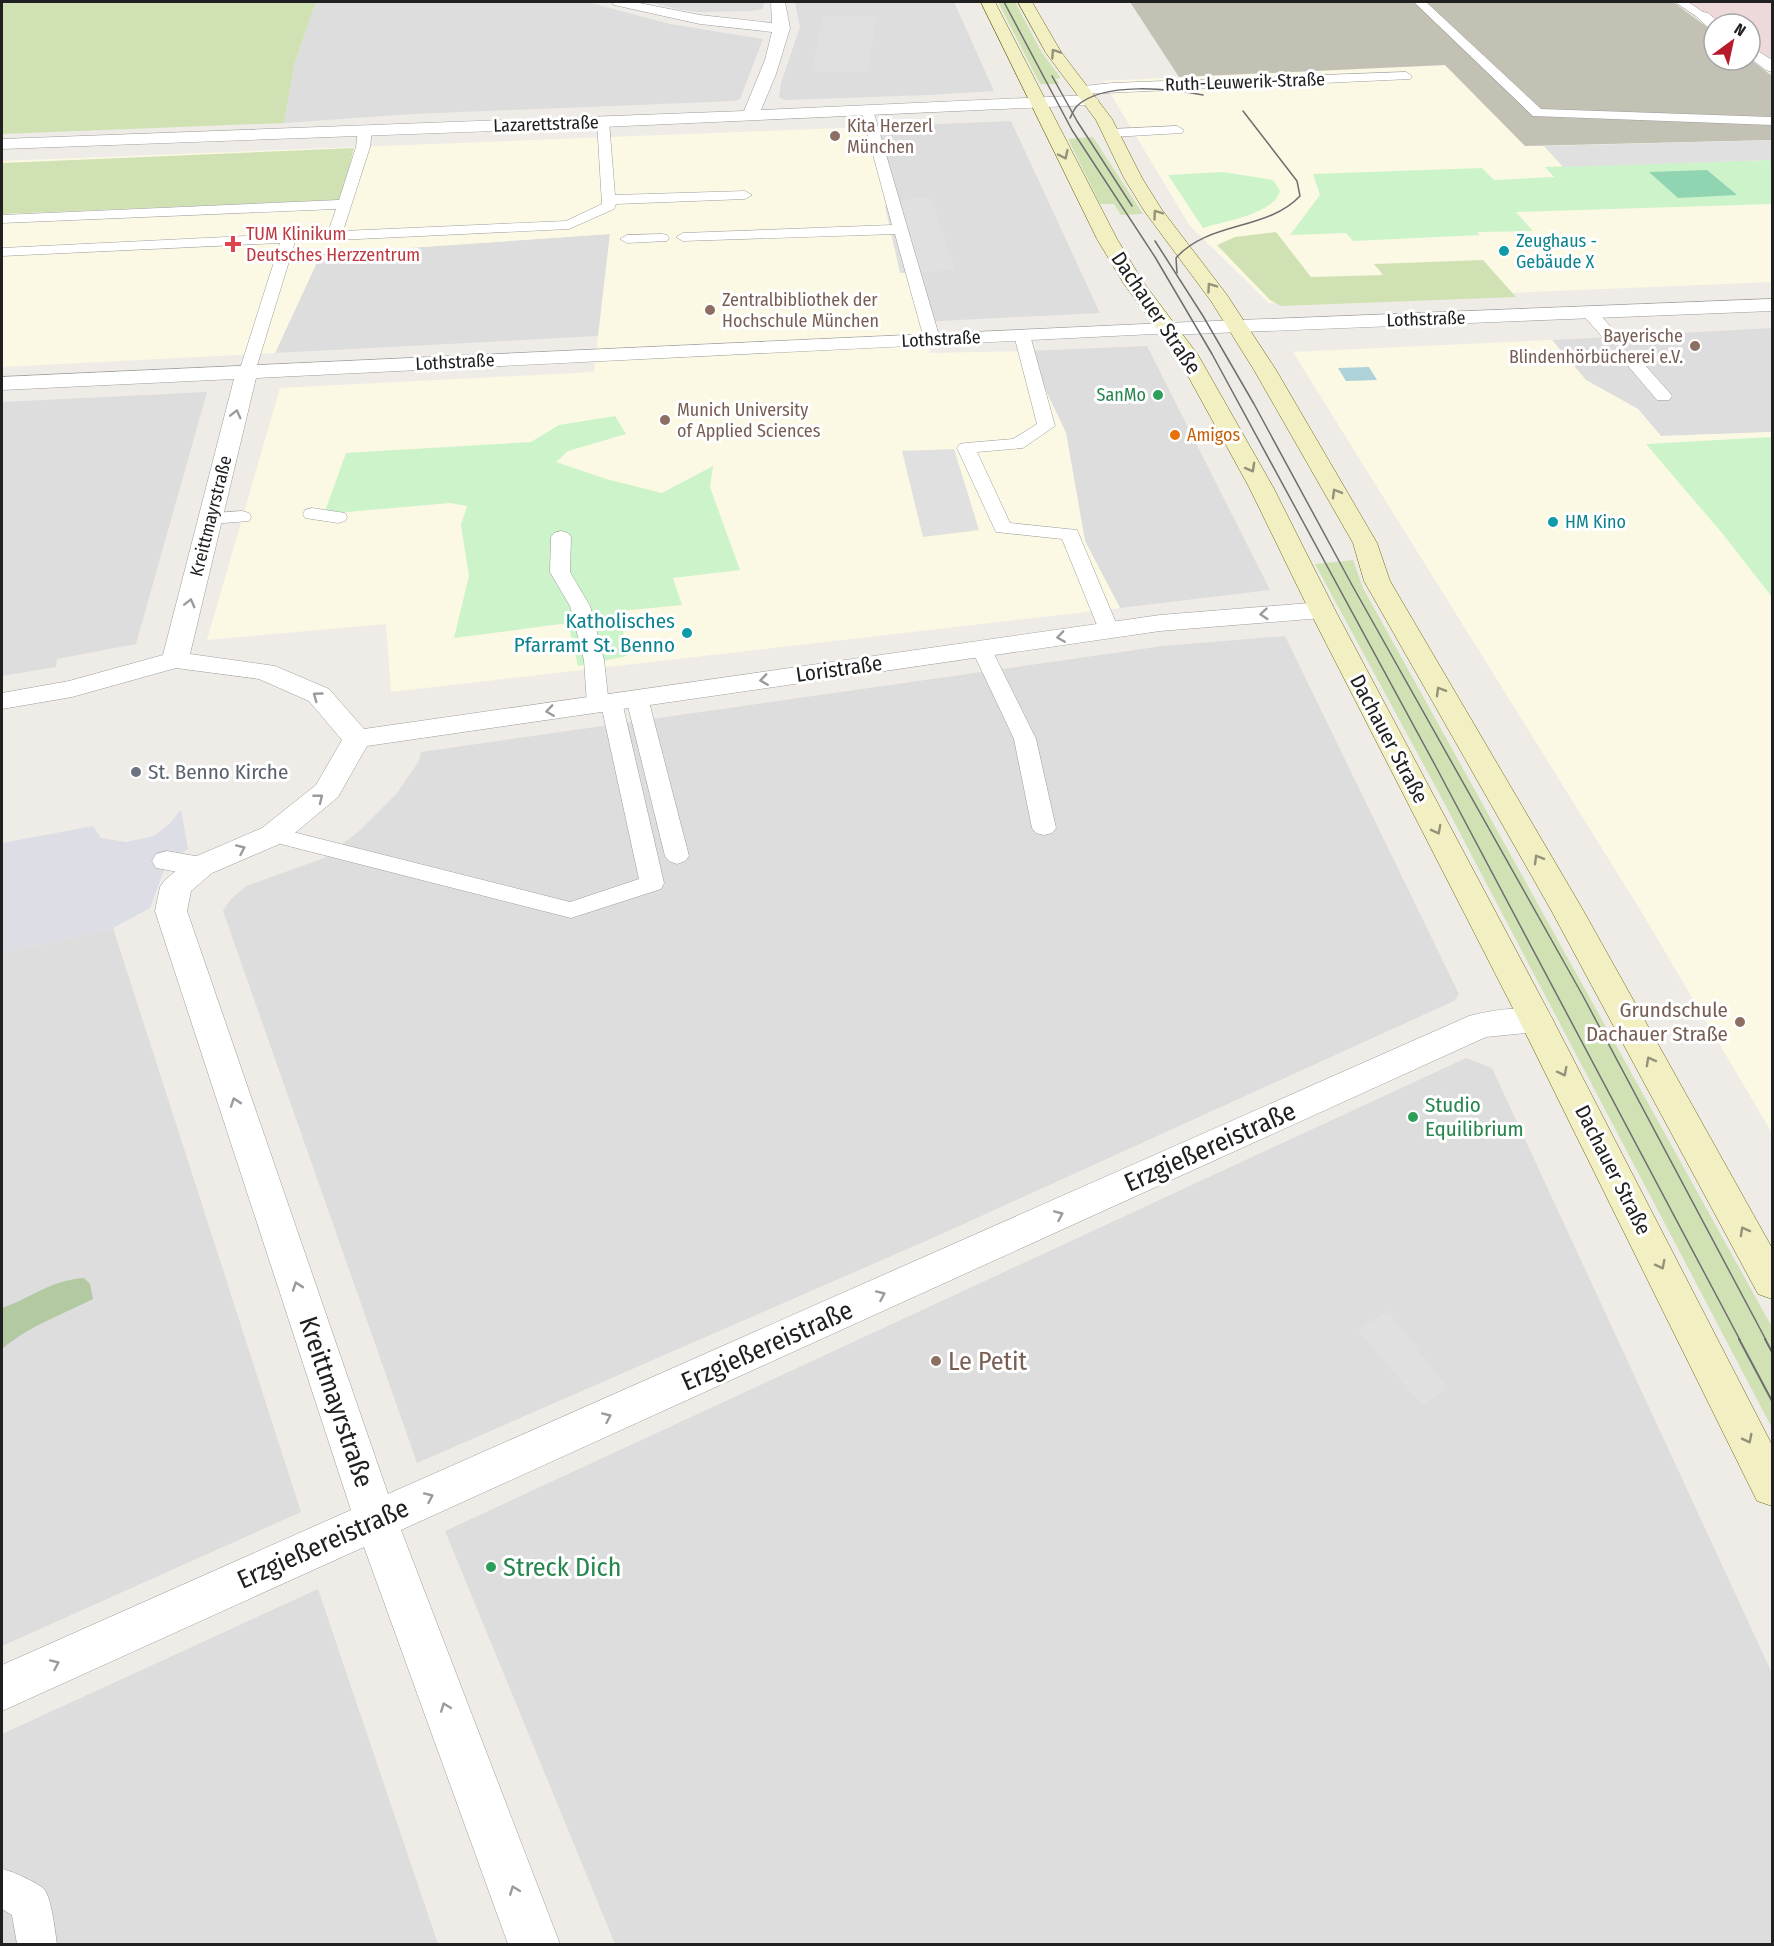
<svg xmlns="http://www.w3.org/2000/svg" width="1774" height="1946" font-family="'Fira Sans Condensed',sans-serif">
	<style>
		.residential { fill: #dedddd }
		.commercial { fill: #edd9da }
		.education { fill: #fbf9e4 }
		.construction { fill: #c3c1b4 }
		.grass { fill: #d0e2b4 }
		.forest { fill: #b2c9a1 }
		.park { fill: #ccf3ca }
		.pitch { fill: #90d4b2 }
		.parking { fill: #e0e0e0 }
		.plaza { fill: #dcdde5 }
		.water { fill: #add2d7 }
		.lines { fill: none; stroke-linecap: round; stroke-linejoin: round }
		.service-casing { stroke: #9d9d9d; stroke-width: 1 }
		.pedestrian-casing { stroke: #9d9d9d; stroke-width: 1 }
		.minor-casing { stroke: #9d9d9d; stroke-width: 1 }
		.tertiary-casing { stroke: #9d9d9d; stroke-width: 1 }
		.secondary-casing { stroke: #6a6a13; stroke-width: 1 }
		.service { fill: #fff; fill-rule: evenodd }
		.pedestrian { fill: #fff; fill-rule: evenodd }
		.minor { fill: #fff; fill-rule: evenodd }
		.tertiary { fill: #fff; fill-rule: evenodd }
		.secondary { fill: #f2efc3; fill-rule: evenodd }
		.tram-far1 { stroke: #6e6e6e; stroke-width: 1.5 }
		.tram { stroke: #6e6e6e; stroke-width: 2 }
		.oneway { stroke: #94927a }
		.oneway2 { stroke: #9b9b9b }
		.education-dot { fill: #8d6e63; stroke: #fff; stroke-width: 2 }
		.health-dot { fill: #e0444e; stroke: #fff; stroke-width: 2 }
		.culture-dot { fill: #0f9aa8; stroke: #fff; stroke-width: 2 }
		.leisure-dot { fill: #2e9e5b; stroke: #fff; stroke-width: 2 }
		.food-dot { fill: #e8710a; stroke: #fff; stroke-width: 2 }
		.worship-dot { fill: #6b7280; stroke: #fff; stroke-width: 2 }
		.labels { text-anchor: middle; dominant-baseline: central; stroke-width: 6; stroke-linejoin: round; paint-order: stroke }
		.far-street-label { font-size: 18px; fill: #202020; stroke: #fff }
		.far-education-label { font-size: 18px; fill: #785e54; stroke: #fff; text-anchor: start }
		.far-health-label { font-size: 18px; fill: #be3a42; stroke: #fff; text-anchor: start }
		.far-culture-label { font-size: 18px; fill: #0d838f; stroke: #fff; text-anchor: start }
		.far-leisure-label { font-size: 18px; fill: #27864d; stroke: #fff; text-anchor: end }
		.far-food-label { font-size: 18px; fill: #c56008; stroke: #fff; text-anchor: start }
		.street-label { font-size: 21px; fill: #202020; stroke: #fff }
		.culture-label { font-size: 21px; fill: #0d838f; stroke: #fff; text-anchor: end }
		.worship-label { font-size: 21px; fill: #5b616d; stroke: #fff; text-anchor: start }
		.education-label { font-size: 21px; fill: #785e54; stroke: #fff; text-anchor: end }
		.leisure-label { font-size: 21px; fill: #27864d; stroke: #fff; text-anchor: start }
		.near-street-label { font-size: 26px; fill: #202020; stroke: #fff }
		.near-education-label { font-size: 26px; fill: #785e54; stroke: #fff; text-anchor: start }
		.near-leisure-label { font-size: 26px; fill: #27864d; stroke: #fff; text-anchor: start }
	</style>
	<rect width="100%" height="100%" fill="#efece7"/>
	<g class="residential">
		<path d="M316,2H587L670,24L763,39L740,99L735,101L412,114L284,123L295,62Z"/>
		<path d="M650,2H764L763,9L750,11L698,12L677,9Z"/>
		<path d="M795,2H954L994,91L929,95L787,100L779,98L781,83L800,27Z"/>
		<path d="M1011,121L1100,313L921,322L867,127Z"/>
		<path d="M610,234L598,336L275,353L320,254Z"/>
		<path d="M1772,328V432L1661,436L1638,409L1586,380L1552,340Z"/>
		<path d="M1147,346L1270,590L1120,608L1085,541L1066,433L1027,351Z"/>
		<path d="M207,392L136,644L57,659L56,667L2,676V402Z"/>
		<path d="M1285,636L1459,994L1454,1001L944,1233L417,1463L223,911L231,899L246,886L324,858L358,832L397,793L419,761L421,752L1163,646Z"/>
		<path d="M113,928L301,1512L2,1646V940L3,953Z"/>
		<path d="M1466,1058L1492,1068L1772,1673V1944H615L445,1531Z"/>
		<path d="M318,1589L438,1944H2V1734Z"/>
	</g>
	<path class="commercial" d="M1681,2H1772V73L1750,55V24H1714V27Z"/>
	<g class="education">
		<path d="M1445,65L1525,146L1772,140V282L1269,303L1190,226L1103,81Z"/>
		<path d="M867,127L930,353L1027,351L1066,433L1085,541L1120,608L391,692L386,624L207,640L280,388L594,372L610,234L321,254L275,353L2,367V161Z"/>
		<path d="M1552,340L1586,380L1638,409L1661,436L1772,432V1133L1641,911L1293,352Z"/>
	</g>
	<path class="construction" d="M1130,2H1673L1714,32V60L1750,59L1772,76V140L1525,146L1445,65L1179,77Z"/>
	<g class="grass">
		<path d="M2,2H316L295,62L284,123L2,134Z"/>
		<path d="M998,2H1015L1042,53L1061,78L1056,79L1059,84H1040Z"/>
		<path d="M1093,137L1143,214L1121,215L1114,204H1100L1068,139Z"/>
		<path d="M354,148L341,200L2,214V163Z"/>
		<path d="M1276,232L1311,277L1383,275L1374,264L1483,260L1516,297L1281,306L1270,300L1217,245L1235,237Z"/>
		<path d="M1353,560L1363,588L1772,1327V1428L1440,795L1315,564Z"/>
	</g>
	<path class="forest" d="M84,1278L90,1284L93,1299C60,1316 30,1325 2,1349V1308C31,1298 51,1280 84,1278Z"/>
	<g class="park">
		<path d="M1772,160V204L1516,212L1533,231L1477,232L1480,235L1353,241L1346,233L1290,235L1320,195L1313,174L1482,168L1494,180L1554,177L1545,167Z"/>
		<path d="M1223,172L1273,180L1280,191C1274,214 1224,221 1203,228L1168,175Z"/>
		<path d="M615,416L626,434L568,451L556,462L606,479L662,493L713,466L710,487L740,570L673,578L682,605L620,611L627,656L578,666L568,623L454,638L469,576L461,525L467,506L450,503L324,514L346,453L531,442L559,425Z"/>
		<path d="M1772,437V597L1722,533L1646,444Z"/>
	</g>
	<path class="pitch" d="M1707,170L1737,195L1678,198L1649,172Z"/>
	<g class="parking">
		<path d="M823,16L877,17L867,72L812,71Z"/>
		<path d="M1772,140V160L1563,167L1544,146Z"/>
		<path d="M915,198H931L955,270L900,273L885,206Z"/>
		<path d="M954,449L979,530L923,537L902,451Z"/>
		<path d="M1388,1311L1448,1388L1422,1405L1357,1330Z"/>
	</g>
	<path class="plaza" d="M181,810L188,849L167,862L150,908L113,928L3,953L2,843L93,826L101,838L126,842L154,836L170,823Z"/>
	<path class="water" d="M1369,367L1377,380L1346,381L1338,368Z"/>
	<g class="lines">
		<g class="service-casing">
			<g id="service">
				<path d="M1414,2H1426L1541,109L1772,117V125L1533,116Z"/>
				<path d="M1675,2H1688L1709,16L1707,18H1699Z"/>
				<path d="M1406,72L1412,76L1410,79L1084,94L1078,90L1084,86L1112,83Z"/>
				<path d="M867,106L873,110L940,339L938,342L932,344L924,339L895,234L683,241L676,237L683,233L892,225L861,110Z"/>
				<path d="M603,118L609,122L615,195L745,191L752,195L745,199L616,204L614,209L569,229L295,242L255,372L247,377L239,372L280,243L2,256V248L328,232L336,209L2,223V215L339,200L356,147L358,130L365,126L372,130L370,147L343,231L566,221L602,204L597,122Z"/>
				<path d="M1177,126L1184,130L1182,133L1112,137L1105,133L1112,129Z"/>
				<path d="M662,234L667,235L669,238L667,241L627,243L620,239L627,235Z"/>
				<path d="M1589,307L1595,309L1617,334L1619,337L1617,340H1605L1583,315L1581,312Z"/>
				<path d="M1022,330L1030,335L1055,426L1023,448L977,452L1010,523L1077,530L1119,630L1116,634H1102L1099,630L1062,539L996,532L957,448L960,444L966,443L1013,439L1037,424L1014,335Z"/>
				<path d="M1629,352L1635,354L1669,392L1672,396L1669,400H1657L1623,360L1621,357L1623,354Z"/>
				<path d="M312,508L345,513L347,517L345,521L338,523L305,518L303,514L305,510Z"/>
				<path d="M242,511L249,513L251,517L249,521L210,524L203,522L201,518L203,514Z"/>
				<path d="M561,531L568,533L571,537L570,572L590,606L604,660L608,696L619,697L622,702L664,883L661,889L571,918L265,840L261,835L265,830L273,827L570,902L639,879L602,709H590L587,704L584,660L570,606L550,572L551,537L554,533Z"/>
				<path d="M981,642L988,644L991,648L1036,739L1056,828L1052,833L1044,835L1036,833L1032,828L1014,739L971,648L974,644Z"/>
				<path d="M637,692L645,693L648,698L689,856L685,861L677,864L669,861L665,856L626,698L629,693Z"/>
				<path d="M2,1869C10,1870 38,1883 44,1889C52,1899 55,1932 57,1944H17L12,1915L2,1909Z"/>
			</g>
		</g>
		<g class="pedestrian-casing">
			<path id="pedestrian" d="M167,851L212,859L216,866L212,873L201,876L156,868L152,861L156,854Z"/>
		</g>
		<g class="minor-casing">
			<g id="minor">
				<path d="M612,2H634L700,15L772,23L771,2H785L790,28L776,74L761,110L1091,95L1099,100L1091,105L603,127L2,149V139L744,111L765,60L772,32L700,24L614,5Z"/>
				<path d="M1703,12L1708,13L1721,24H1714V29L1709,28L1696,16Z"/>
				<path d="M1750,46L1772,60V72L1766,70L1750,58Z"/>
				<path d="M1167,323L1174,325L1177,329L1174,333L256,378L190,654L275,666L329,689L364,729L1160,615L1322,602L1331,604L1335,610L1331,616L1322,618L1160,631L367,746L338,797L284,842L212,873L191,891L187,911L388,1494L1469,1016C1492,1010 1525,1005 1548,1011L1553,1020L1548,1029L1536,1032L1486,1037L401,1530L560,1944H508L364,1547L2,1711V1665L351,1510L155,911L160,887L165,880L190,859L262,828L316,785L342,740L309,701L259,679L176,668L72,697L2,709V693L69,681L163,655L234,379L2,390V377Z"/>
			</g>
		</g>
		<g class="tertiary-casing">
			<path id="tertiary" d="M1772,299V311L1167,335L1160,333L1157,329L1160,325L1167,323Z"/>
		</g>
		<g class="secondary-casing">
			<g id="secondary">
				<path d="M981,2H995L1117,239L1143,282L1198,355L1273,487L1335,610L1553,1020L1772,1445V1506L1757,1501L1519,1020L1309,610L1249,487L1177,356L1124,284L1097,239Z"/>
				<path d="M1018,2H1032L1061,52L1112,119L1142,178L1162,210L1227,295L1276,370L1377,543L1390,581L1583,910L1772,1248V1299L1758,1294L1551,910L1364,581L1353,543L1254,370L1211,301L1145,212L1124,178L1096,120L1046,53Z"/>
			</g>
		</g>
		<use href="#service" class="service"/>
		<use href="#pedestrian" class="pedestrian"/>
		<use href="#minor" class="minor"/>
		<use href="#tertiary" class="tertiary"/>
		<use href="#secondary" class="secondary"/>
		<g class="tram-far1">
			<path d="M1004,2L1072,130L1155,257L1212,354L1435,765L1740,1340"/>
			<path d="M1052,76L1077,121L1132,206"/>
			<path d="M1070,118C1072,114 1074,109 1077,106C1103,81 1172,89 1203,95"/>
			<path d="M1155,241L1203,316L1254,404L1352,585L1583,996L1766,1340"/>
			<path d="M1177,273L1176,258C1208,221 1267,231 1300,196L1297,181L1243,111"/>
		</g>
		<g class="tram">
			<path d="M1739,1339L1772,1401"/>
			<path d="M1765,1339L1772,1352"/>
		</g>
	</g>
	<defs><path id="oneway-chevron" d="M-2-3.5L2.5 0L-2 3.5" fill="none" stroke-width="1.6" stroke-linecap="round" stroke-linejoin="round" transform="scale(1.5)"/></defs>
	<g class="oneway">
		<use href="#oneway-chevron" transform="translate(1055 53) rotate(-124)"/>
		<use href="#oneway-chevron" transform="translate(1064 155) rotate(65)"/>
		<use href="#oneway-chevron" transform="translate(1157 214) rotate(-126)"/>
		<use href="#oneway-chevron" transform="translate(1211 287) rotate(-125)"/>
		<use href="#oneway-chevron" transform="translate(1251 468) rotate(61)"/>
		<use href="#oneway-chevron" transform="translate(1336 493) rotate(-120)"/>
		<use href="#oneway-chevron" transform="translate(1440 691) rotate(-120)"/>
		<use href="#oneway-chevron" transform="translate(1437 830) rotate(62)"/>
		<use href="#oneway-chevron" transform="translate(1538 859) rotate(-120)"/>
		<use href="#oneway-chevron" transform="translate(1650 1061) rotate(-119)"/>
		<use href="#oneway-chevron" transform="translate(1563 1072) rotate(63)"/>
		<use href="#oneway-chevron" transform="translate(1744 1231) rotate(-119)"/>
		<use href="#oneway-chevron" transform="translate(1661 1265) rotate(63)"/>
		<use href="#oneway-chevron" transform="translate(1748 1439) rotate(63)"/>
	</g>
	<g class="oneway2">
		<use href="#oneway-chevron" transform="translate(236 414) rotate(-76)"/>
		<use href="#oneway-chevron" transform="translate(190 603) rotate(-76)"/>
		<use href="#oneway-chevron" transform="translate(1264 614) rotate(175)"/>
		<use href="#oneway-chevron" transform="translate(1061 637) rotate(172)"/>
		<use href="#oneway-chevron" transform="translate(764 680) rotate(172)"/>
		<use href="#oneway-chevron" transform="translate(317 696) rotate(-144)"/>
		<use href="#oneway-chevron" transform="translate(550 711) rotate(172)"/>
		<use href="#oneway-chevron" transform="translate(319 798) rotate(-39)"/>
		<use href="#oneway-chevron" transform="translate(241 849) rotate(-24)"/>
		<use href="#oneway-chevron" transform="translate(235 1102) rotate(-109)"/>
		<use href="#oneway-chevron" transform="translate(1059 1215) rotate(-24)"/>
		<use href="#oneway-chevron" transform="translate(297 1286) rotate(-109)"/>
		<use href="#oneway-chevron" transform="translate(881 1295) rotate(-24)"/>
		<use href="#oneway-chevron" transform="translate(607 1417) rotate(-24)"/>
		<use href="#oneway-chevron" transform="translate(429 1497) rotate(-24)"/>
		<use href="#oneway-chevron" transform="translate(55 1664) rotate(-24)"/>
		<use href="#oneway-chevron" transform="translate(445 1707) rotate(-111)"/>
		<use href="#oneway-chevron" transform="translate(514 1890) rotate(-111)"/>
	</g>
	<g class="education-dot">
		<circle cx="835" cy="136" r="6"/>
		<circle cx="710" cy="310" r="6"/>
		<circle cx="1695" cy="346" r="6"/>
		<circle cx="665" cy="420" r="6"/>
		<circle cx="1740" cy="1022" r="6"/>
		<circle cx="936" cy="1361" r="6"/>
	</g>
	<path class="health-dot" d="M230 235h6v6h6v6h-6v6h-6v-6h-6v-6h6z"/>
	<g class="culture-dot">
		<circle cx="1504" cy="251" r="6"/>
		<circle cx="1553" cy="522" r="6"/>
		<circle cx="687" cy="633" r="6"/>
	</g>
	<g class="leisure-dot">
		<circle cx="1158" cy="395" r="6"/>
		<circle cx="1413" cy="1117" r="6"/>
		<circle cx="491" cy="1567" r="6"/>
	</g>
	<circle class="food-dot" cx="1175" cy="435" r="6"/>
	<circle class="worship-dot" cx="136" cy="772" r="6"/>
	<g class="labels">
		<g class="far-street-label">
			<text transform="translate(1245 82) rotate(-2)">Ruth-Leuwerik-Straße</text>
			<text transform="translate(546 124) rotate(-2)">Lazarettstraße</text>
			<text transform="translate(1426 319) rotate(-2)">Lothstraße</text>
			<text transform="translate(941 339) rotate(-3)">Lothstraße</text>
			<text transform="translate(455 362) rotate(-3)">Lothstraße</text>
			<text transform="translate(211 516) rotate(-76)">Kreittmayrstraße</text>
		</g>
		<g class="far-education-label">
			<text x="847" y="126">Kita Herzerl<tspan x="847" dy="21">München</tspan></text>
			<text x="722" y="300">Zentralbibliothek der<tspan x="722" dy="21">Hochschule München</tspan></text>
			<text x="1683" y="336" text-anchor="end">Bayerische<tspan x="1683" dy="21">Blindenhörbücherei e.V.</tspan></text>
			<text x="677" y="410">Munich University<tspan x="677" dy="21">of Applied Sciences</tspan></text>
		</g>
		<g class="far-health-label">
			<text x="246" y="234">TUM Klinikum<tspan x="246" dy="21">Deutsches Herzzentrum</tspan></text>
		</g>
		<g class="far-culture-label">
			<text x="1516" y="241">Zeughaus -<tspan x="1516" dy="21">Gebäude X</tspan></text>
			<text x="1565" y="522">HM Kino</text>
		</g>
		<g class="far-leisure-label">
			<text x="1146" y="395">SanMo</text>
		</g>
		<g class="far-food-label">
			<text x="1187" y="435">Amigos</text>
		</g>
		<g class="street-label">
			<text transform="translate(1156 313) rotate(56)">Dachauer Straße</text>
			<text transform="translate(839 669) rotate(-8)">Loristraße</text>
			<text transform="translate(1389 739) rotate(62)">Dachauer Straße</text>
			<text transform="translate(1613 1170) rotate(63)">Dachauer Straße</text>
		</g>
		<g class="culture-label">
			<text x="675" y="621">Katholisches<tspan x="675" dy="24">Pfarramt St. Benno</tspan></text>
		</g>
		<g class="worship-label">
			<text x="148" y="772">St. Benno Kirche</text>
		</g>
		<g class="education-label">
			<text x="1728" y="1010">Grundschule<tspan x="1728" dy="24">Dachauer Straße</tspan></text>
		</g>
		<g class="leisure-label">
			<text x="1425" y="1105">Studio<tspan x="1425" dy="24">Equilibrium</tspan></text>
		</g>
		<g class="near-street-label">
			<text transform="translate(1210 1147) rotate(-24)">Erzgießereistraße</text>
			<text transform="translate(767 1346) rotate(-24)">Erzgießereistraße</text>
			<text transform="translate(336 1402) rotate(71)">Kreittmayrstraße</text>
			<text transform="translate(323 1544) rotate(-24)">Erzgießereistraße</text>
		</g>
		<g class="near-education-label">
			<text x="948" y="1361">Le Petit</text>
		</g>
		<g class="near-leisure-label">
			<text x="503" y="1567">Streck Dich</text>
		</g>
	</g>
	<rect width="1774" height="1946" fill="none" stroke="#202020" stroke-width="6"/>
	<g transform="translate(1732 42) rotate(33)"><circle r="28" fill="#ffffff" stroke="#a6a6a6" stroke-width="1.5"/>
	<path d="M0-4.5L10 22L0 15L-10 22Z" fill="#b61a2b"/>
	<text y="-9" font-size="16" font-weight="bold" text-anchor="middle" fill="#202020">N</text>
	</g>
</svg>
